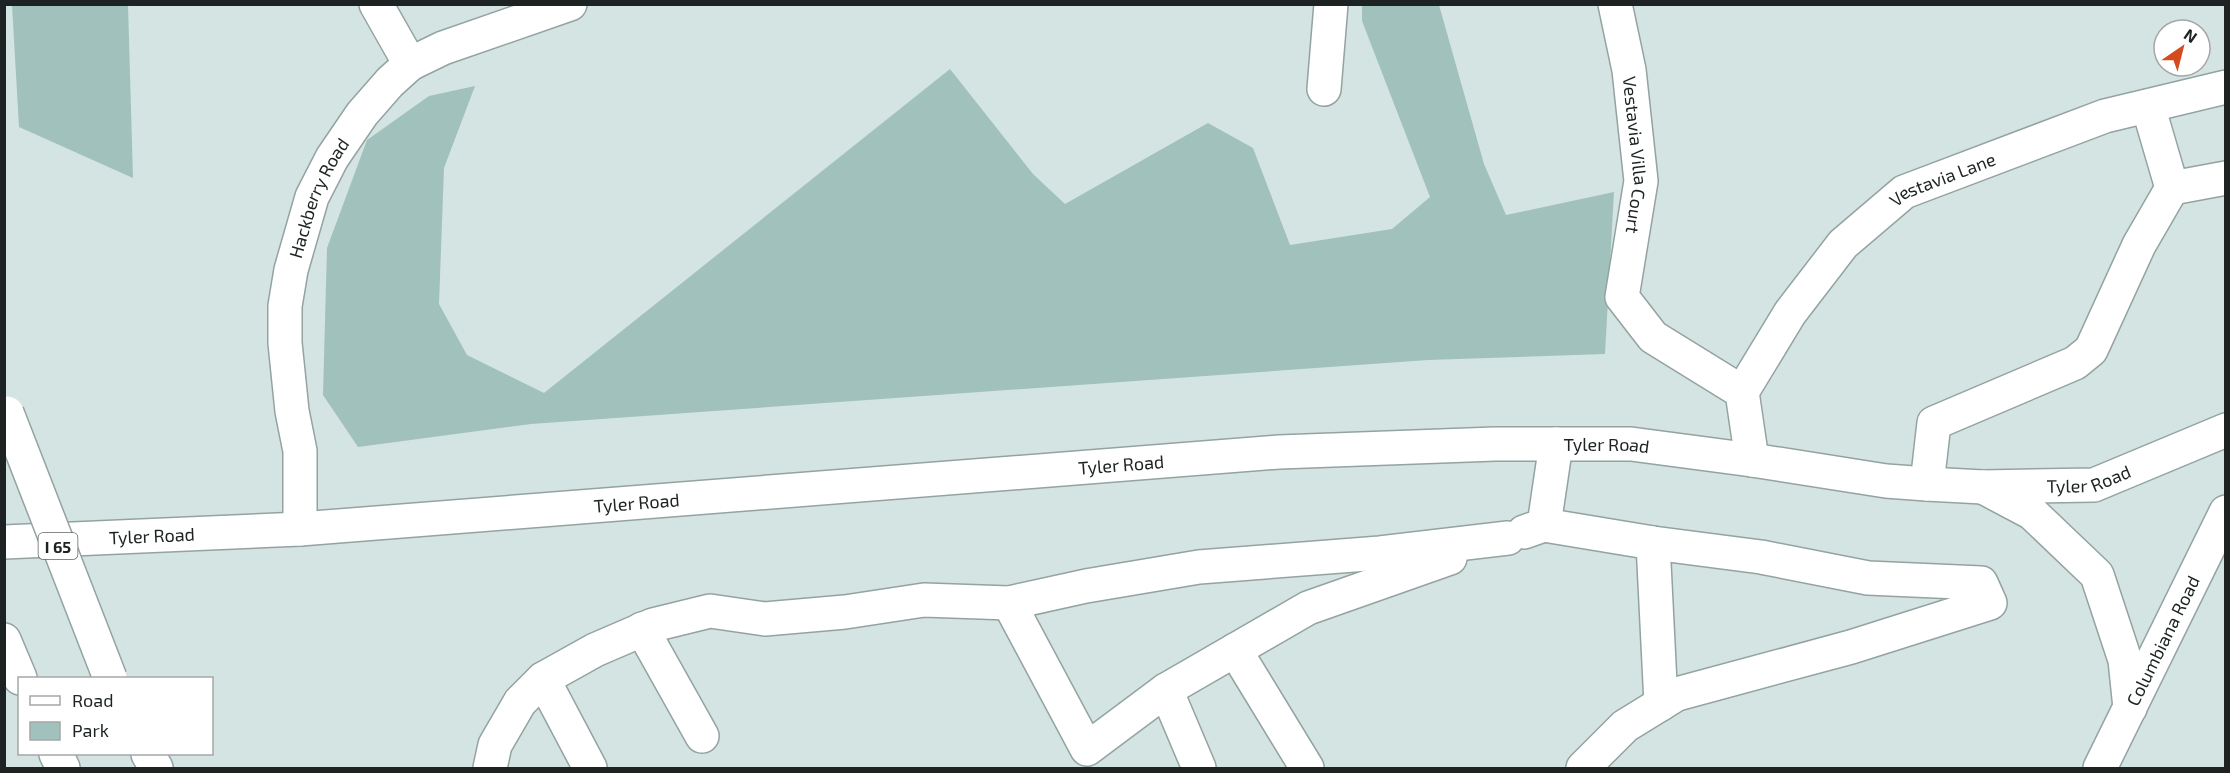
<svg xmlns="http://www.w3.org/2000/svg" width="2230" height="773" font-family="'Exo 2',sans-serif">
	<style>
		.green { fill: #a1c1bd }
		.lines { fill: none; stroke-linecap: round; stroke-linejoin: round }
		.minor-casing { stroke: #93a3a1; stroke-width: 36 }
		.major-casing { stroke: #93a3a1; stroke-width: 36 }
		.highway-casing { stroke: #93a3a1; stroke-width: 36 }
		.minor { stroke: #fff; stroke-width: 33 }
		.major { stroke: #fff; stroke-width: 33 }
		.highway { stroke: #fff; stroke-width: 33 }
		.highway-bridge-casing { stroke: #93a3a1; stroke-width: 36; stroke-linecap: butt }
		.highway-bridge { stroke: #fff; stroke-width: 33 }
		.labels { text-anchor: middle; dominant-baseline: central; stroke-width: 5; stroke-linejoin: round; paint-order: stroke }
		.shield { fill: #fff; stroke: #616464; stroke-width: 1.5 }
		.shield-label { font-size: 16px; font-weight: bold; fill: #1d2222 }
		.street-label { font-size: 18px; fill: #1d2222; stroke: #fff }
	</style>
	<rect width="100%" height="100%" fill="#d4e4e2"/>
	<g class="green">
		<path d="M12,5H128L133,178L19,127Z"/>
		<path d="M1362,5H1439L1484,164L1506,215L1614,192L1605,354L1428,360L531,424L358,447L323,395L327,248L367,140L429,96L475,86L444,168L439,304L467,355L544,393L950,69L1033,174L1065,204L1208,123L1253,148L1290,245L1392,229L1430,197L1362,21Z"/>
	</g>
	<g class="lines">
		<g class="minor-casing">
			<g id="minor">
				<path d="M376,4L410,64"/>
				<path id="s1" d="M1615,4L1629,70L1641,181L1622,297L1653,337L1742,392L1752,460"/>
				<path d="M1324,89L1331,4"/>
				<path d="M2148,106L2172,188L2226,178"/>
				<path id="s2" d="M1742,392L1790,313L1843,244L1904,192L2105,116L2226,87"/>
				<path d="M1927,484L1934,423L2075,363L2091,350L2139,245L2172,188"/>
				<path d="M1544,525L1653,543L1761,557L1868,578L1981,583L1990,603L1851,647L1677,694L1625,726L1583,768"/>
				<path id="s3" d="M300,529V451L292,411L285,343V306L291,270L312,197L332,158L362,114L390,82L410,64L443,48L570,4"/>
				<path d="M1524,532L1544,525L1556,444"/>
				<path id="s4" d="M4,542L300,529L1279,452L1495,444H1631L1752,460L1886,481L1927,484L1983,487L2094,485L2226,430"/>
				<path d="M1653,543L1661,704"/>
				<path d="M642,629L702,736"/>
				<path d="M1235,650L1307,768"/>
				<path d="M543,679L590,768"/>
				<path d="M1166,690L1087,749L1009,603L1086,586L1199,567L1380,553L1508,538"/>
				<path d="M490,768L495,745L520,702L543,679L595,650L653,625L710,611L765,619L845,612L924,600L1009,603"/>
				<path d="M1199,768L1166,690L1308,608L1450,558"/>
			</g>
		</g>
		<g class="major-casing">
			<g id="major">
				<path d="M1983,487L2032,513L2097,575L2125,660L2130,708"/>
				<path id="s5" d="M2100,768L2226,512"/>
			</g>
		</g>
		<g class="highway-casing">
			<g id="highway">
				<path d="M4,640L20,678"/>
				<path d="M56,754L63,768"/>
				<path d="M148,754L156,768"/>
			</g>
		</g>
		<use href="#minor" class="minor"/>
		<use href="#major" class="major"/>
		<use href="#highway" class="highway"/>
		<g class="highway-bridge-casing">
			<path id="highway-bridge" d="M7,413L110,678"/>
		</g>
		<use href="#highway-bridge" class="highway-bridge"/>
	</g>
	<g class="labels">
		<rect class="shield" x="38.5" y="533" width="39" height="26" rx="4.5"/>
		<g class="shield-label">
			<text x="58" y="546">I 65</text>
		</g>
		<g class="street-label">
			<text stroke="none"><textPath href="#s1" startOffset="153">Vestavia Villa Court</textPath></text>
			<text stroke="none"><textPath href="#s2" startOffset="300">Vestavia Lane</textPath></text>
			<text stroke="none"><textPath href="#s3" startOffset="338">Hackberry Road</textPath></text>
			<text stroke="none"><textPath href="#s4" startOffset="1606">Tyler Road</textPath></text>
			<text stroke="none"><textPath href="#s4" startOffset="1120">Tyler Road</textPath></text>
			<text stroke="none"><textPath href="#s4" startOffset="2092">Tyler Road</textPath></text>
			<text stroke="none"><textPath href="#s4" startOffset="634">Tyler Road</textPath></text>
			<text stroke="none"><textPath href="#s4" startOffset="148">Tyler Road</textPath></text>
			<text stroke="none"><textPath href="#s5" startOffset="142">Columbiana Road</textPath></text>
		</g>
	</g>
	<rect width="2230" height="773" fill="none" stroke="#1d2222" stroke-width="12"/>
	<rect x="18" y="677" width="195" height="78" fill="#ffffff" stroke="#a5a7a7" stroke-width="1.5"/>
	<rect x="30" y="696" width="30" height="9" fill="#ffffff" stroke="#a5a7a7" stroke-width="1.5"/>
	<text x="72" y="707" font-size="18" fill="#1d2222">Road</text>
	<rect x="30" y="722" width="30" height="18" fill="#a1c1bd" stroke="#a5a7a7" stroke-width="1.5"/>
	<text x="72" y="737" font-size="18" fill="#1d2222">Park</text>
	<g transform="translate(2182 48) rotate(35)"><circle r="28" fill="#ffffff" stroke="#a5a7a7" stroke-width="1.5"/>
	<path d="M0-4.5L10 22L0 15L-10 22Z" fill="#d34b1e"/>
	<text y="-9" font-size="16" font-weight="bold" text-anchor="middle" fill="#1d2222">N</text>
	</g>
</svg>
